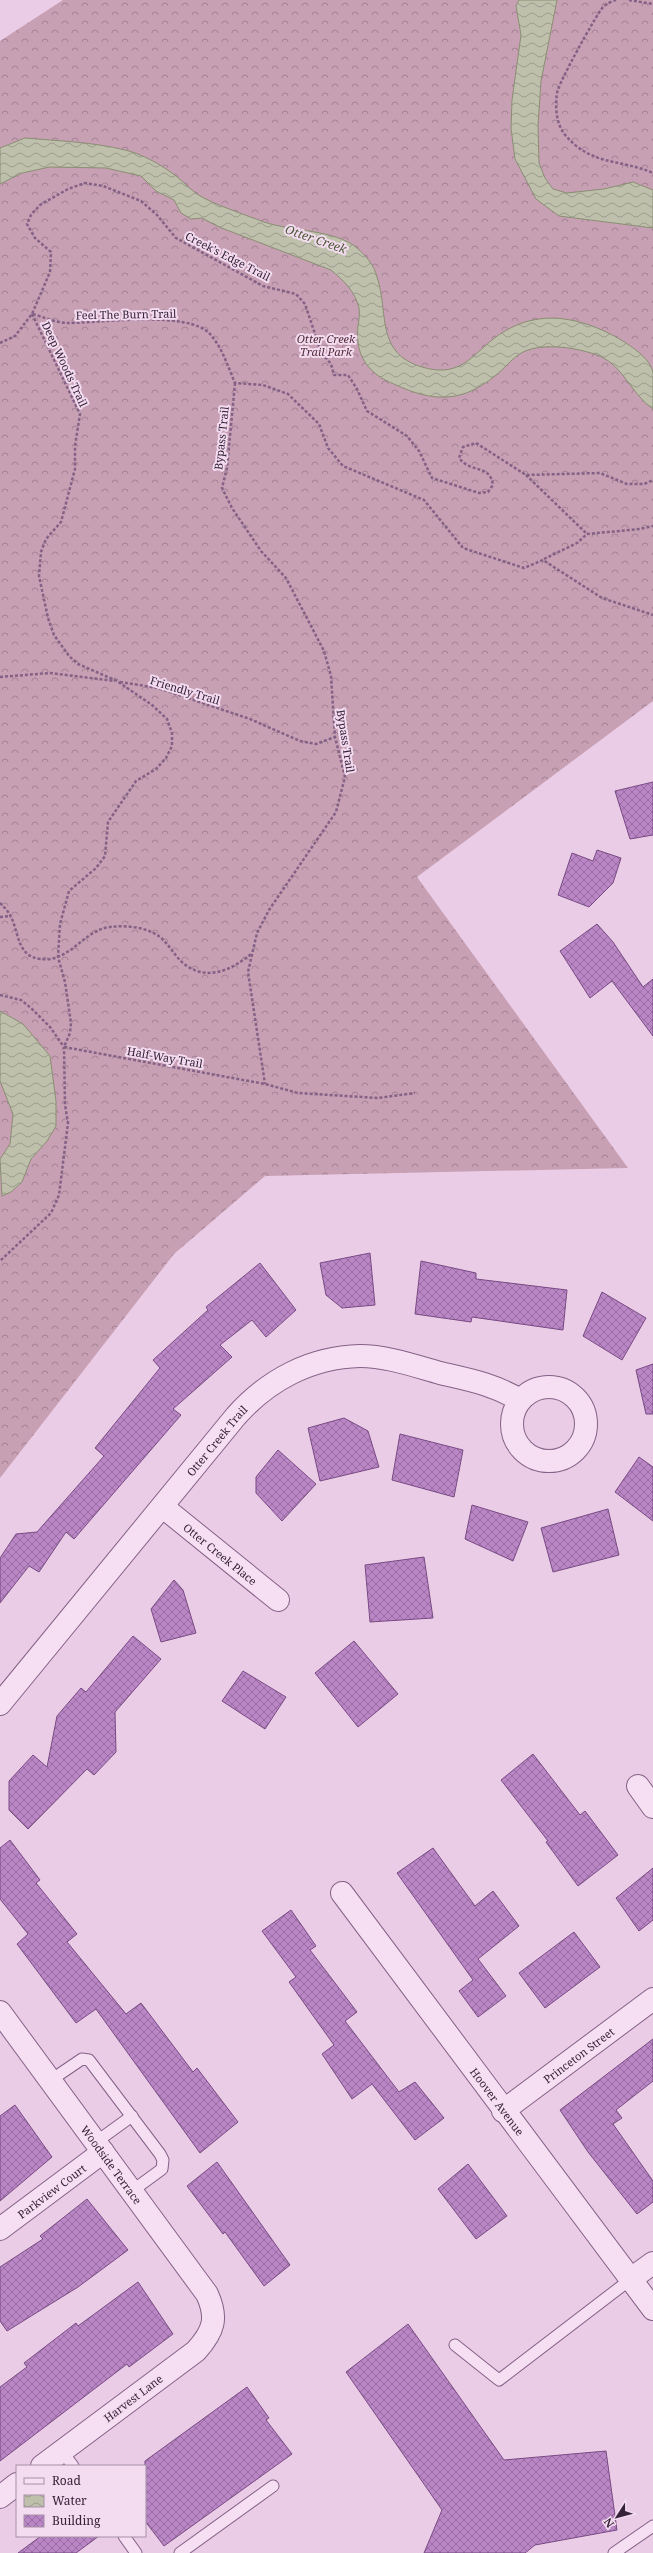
<svg xmlns="http://www.w3.org/2000/svg" width="653" height="2553" font-family="'Noto Serif',serif">
	<style>
		.forest { fill: url(#forest-crowns) }
		.water { fill: url(#water-waves); stroke: #8a8e73 }
		.building { fill: url(#building-cross-hatch); stroke: #784a83 }
		.lines { fill: none; stroke-linecap: round; stroke-linejoin: round }
		.lane-casing { stroke: #846186; stroke-width: 13 }
		.street-casing { stroke: #846186; stroke-width: 24 }
		.path { stroke: #846186; stroke-width: 2.5; stroke-dasharray: 3 2; stroke-linecap: butt }
		.lane { stroke: #f6dff3; stroke-width: 11 }
		.street { stroke: #f6dff3; stroke-width: 22 }
		.labels { text-anchor: middle; dominant-baseline: central; stroke-width: 4; stroke-linejoin: round; paint-order: stroke }
		.street-label { font-size: 11px; fill: #362339; stroke: #f3dbf0 }
		.park-label { font-size: 11px; font-style: italic; fill: #532c39; stroke: #f3dbf0 }
		.water-label { font-size: 12px; font-style: italic; fill: #4b5734; stroke: #f3dbf0 }
	</style>
	<defs>
		<pattern id="forest-crowns" width="20" height="18" patternUnits="userSpaceOnUse"><rect width="20" height="18" fill="#c8a0b3"/><path d="M2 6a3 3 0 1 1 6 0M12 15a3 3 0 1 1 6 0" fill="none" stroke="#a38293"/></pattern>
		<pattern id="water-waves" width="16" height="10" patternUnits="userSpaceOnUse"><rect width="16" height="10" fill="#bec0ac"/><path d="M0 5q4-4 8 0t8 0" fill="none" stroke="#9b9c8d"/></pattern>
		<pattern id="building-cross-hatch" width="8" height="8" patternUnits="userSpaceOnUse"><rect width="8" height="8" fill="#ba86c5"/><path d="M0 0l8 8M0 8l8-8" fill="none" stroke="#986da1"/></pattern>
	</defs>
	<rect width="100%" height="100%" fill="#ebcce7"/>
	<path class="forest" d="M63,0H653V701L417,877L628,1168L265,1176L174,1254L0,1478V41Z"/>
	<g class="water">
		<path d="M519,0H557L541,81L538,125L539,163L545,178L553,189L567,193L604,189L633,182L653,190V228L559,216L536,199L515,159L511,128L512,100L521,35L516,6Z"/>
		<path d="M25,138C59,141 93,142 125,150C139,153 158,163 169,171C179,177 187,187 197,194C212,204 246,215 264,222C290,231 337,230 357,248C366,256 374,265 377,277C389,313 375,353 422,367C465,380 474,349 505,331C542,309 581,318 616,337C628,344 651,358 653,373C653,384 653,397 653,409C632,395 624,367 600,356C579,348 544,342 523,352C513,357 504,369 495,376C465,400 439,403 403,388C394,384 383,380 376,374C360,361 356,345 358,326C359,320 360,313 359,308C355,291 343,280 331,270L219,227L202,218L191,219L181,213L174,200L156,191L141,176L106,168L50,167L22,173L0,184V148Z"/>
		<path d="M0,1011L23,1024L50,1056L56,1101V1126L47,1141L31,1159L22,1182L11,1192L2,1196L0,1159L10,1144L13,1114L0,1081Z"/>
	</g>
	<g class="building">
		<path d="M653,782V835L630,839L615,791Z"/>
		<path d="M597,850L621,858L613,883L589,907L558,895L572,853L593,861Z"/>
		<path d="M597,924L613,942L643,987L653,979V1036L612,981L590,998L560,951Z"/>
		<path d="M370,1253L375,1305L342,1308L326,1295L320,1263Z"/>
		<path d="M421,1261L476,1273V1279L567,1290L563,1330L472,1317L471,1322L415,1314Z"/>
		<path d="M260,1263L296,1310L266,1337L252,1320L220,1345L232,1357L173,1409L181,1415L74,1539L66,1532L39,1572L29,1566L0,1603V1558L16,1534L37,1532L104,1456L95,1448L160,1368L153,1360L208,1310L206,1307Z"/>
		<path d="M602,1292L646,1318L622,1360L583,1336Z"/>
		<path d="M653,1364V1414H646L636,1370Z"/>
		<path d="M344,1418L368,1431L379,1467L320,1481L308,1428Z"/>
		<path d="M400,1434L463,1450L454,1497L392,1480Z"/>
		<path d="M278,1450L316,1484L282,1521L256,1493V1477Z"/>
		<path d="M639,1457L653,1467V1521L615,1492Z"/>
		<path d="M472,1505L528,1522L513,1561L465,1539Z"/>
		<path d="M608,1509L619,1555L553,1572L541,1528Z"/>
		<path d="M424,1557L433,1618L370,1622L365,1565Z"/>
		<path d="M174,1580L183,1590L196,1633L161,1642L151,1609Z"/>
		<path d="M133,1636L161,1659L115,1712L116,1752L94,1775L87,1769L28,1829L9,1810V1781L33,1755L47,1767L57,1716L81,1688L86,1692Z"/>
		<path d="M354,1641L398,1694L358,1727L315,1673Z"/>
		<path d="M243,1671L286,1697L265,1729L222,1701Z"/>
		<path d="M533,1754L580,1815L585,1811L618,1855L578,1886L546,1842L548,1841L501,1780Z"/>
		<path d="M10,1840L40,1880L36,1883L77,1934L67,1942L126,2014L141,2003L193,2072L197,2068L238,2122L200,2153L96,2009L76,2023L17,1944L28,1934L0,1899V1848Z"/>
		<path d="M433,1848L475,1906L493,1891L519,1926L478,1959L506,1996L478,2017L459,1991L473,1980L397,1873Z"/>
		<path d="M653,1868V1920L639,1931L616,1898Z"/>
		<path d="M291,1910L316,1946L310,1950L357,2012L345,2021L399,2092L415,2082L444,2118L415,2140L372,2084L352,2099L322,2054L334,2045L289,1982L296,1977L262,1931Z"/>
		<path d="M574,1932L600,1967L545,2008L519,1973Z"/>
		<path d="M653,2039V2081L616,2110L622,2118L613,2124L653,2181V2202L637,2214L588,2152L560,2110Z"/>
		<path d="M15,2105L52,2157L0,2201V2116Z"/>
		<path d="M217,2162L290,2265L264,2286L225,2232L223,2234L187,2186Z"/>
		<path d="M468,2164L507,2216L476,2239L438,2189Z"/>
		<path d="M87,2199L128,2250L78,2287L7,2331L0,2321V2267L43,2239L40,2236Z"/>
		<path d="M138,2282L173,2334L129,2367L127,2364L0,2461V2387L27,2367L24,2363L76,2323L78,2326Z"/>
		<path d="M408,2324L504,2460L606,2451L617,2530L535,2545L525,2553H424L442,2510L346,2372Z"/>
		<path d="M247,2387L269,2418L266,2420L292,2454L164,2546L145,2521V2461Z"/>
		<path d="M41,2536H99L76,2553H18Z"/>
	</g>
	<g class="lines">
		<g class="lane-casing">
			<g id="lane">
				<path d="M51,2080L82,2059L89,2060L160,2154L163,2160L162,2169L132,2191"/>
				<path d="M96,2142L132,2116"/>
				<path d="M455,2345L499,2380L631,2279"/>
				<path d="M62,2451L73,2466"/>
				<path d="M124,2536L136,2553"/>
				<path d="M180,2553L273,2486"/>
				<path d="M614,2553L653,2526"/>
			</g>
		</g>
		<g class="street-casing">
			<g id="street">
				<circle cx="549" cy="1424" r="37"/>
				<path id="s1" d="M163,1507L278,1600"/>
				<path id="s2" d="M0,1704L236,1416C268,1380 311,1357 360,1356C387,1356 415,1366 440,1373C470,1380 493,1384 520,1400"/>
				<path d="M638,1786L653,1807"/>
				<path id="s3" d="M342,1893L653,2309"/>
				<path id="s4" d="M0,2012L207,2294C218,2318 214,2331 196,2351L42,2466"/>
				<path id="s5" d="M503,2111L653,1999"/>
				<path id="s6" d="M0,2229L103,2152"/>
				<path d="M631,2279L653,2263"/>
				<path d="M0,2497L17,2484"/>
			</g>
		</g>
		<g class="path">
			<path d="M616,0C612,1 606,4 603,7C596,15 558,84 557,93C555,107 556,125 566,136C592,166 621,159 653,173"/>
			<path d="M629,0L653,4"/>
			<path d="M32,314L80,414L75,446V469L61,522L46,539L41,552L39,576L48,618L54,635L69,656L78,664L117,681L152,705L167,719L172,733V746L166,758L156,769L136,781L108,822L105,856L96,868L69,891L60,924L58,957L65,982L71,1023L70,1033L64,1047L265,1084L298,1093L378,1098L415,1093"/>
			<path d="M33,314C43,317 57,323 68,323C100,323 188,310 210,334C222,347 228,367 235,383L263,385L288,394L319,424L328,448L343,466L424,500L463,548L524,568L543,560L602,598L653,615"/>
			<path d="M0,343L15,336L32,314L50,272L51,252L35,238L27,224L31,215L40,205L68,189L85,183L103,186L141,201L157,215L176,238L263,286L296,294L305,304L321,352L331,364L334,375H348L357,389L367,411L407,436L419,451L432,478L479,493L488,492L493,485C490,464 472,474 459,458L463,447L476,443L526,475L600,473L627,484H644L653,480"/>
			<path d="M235,383L227,468L222,488L232,508L261,551L286,578L324,651L331,676L335,737L345,777L336,812L269,910L257,933L248,972L265,1084"/>
			<path d="M526,475L587,534"/>
			<path d="M544,559L577,543L587,534L640,529L653,526"/>
			<path d="M0,677L50,673L115,681"/>
			<path d="M120,682L158,688L250,719L300,741L316,744L335,737"/>
			<path d="M0,903C4,907 9,912 11,917C19,933 17,956 40,959C70,963 83,930 110,927C126,925 147,927 160,937C170,945 176,959 187,966C209,981 233,969 251,954"/>
			<path d="M0,917L11,916"/>
			<path d="M0,995L21,1000L31,1008L50,1027L64,1047L65,1105L68,1123L59,1195L51,1213L0,1261"/>
		</g>
		<use href="#lane" class="lane"/>
		<use href="#street" class="street"/>
	</g>
	<g class="labels">
		<g class="street-label">
			<text transform="translate(228 256) rotate(27)">Creek's Edge Trail</text>
			<text transform="translate(126 314) rotate(-1)">Feel The Burn Trail</text>
			<text transform="translate(65 364) rotate(65)">Deep Woods Trail</text>
			<text transform="translate(221 438) rotate(-84)">Bypass Trail</text>
			<text transform="translate(185 690) rotate(17)">Friendly Trail</text>
			<text transform="translate(346 741) rotate(81)">Bypass Trail</text>
			<text transform="translate(165 1057) rotate(10)">Half-Way Trail</text>
			<text stroke="none"><textPath href="#s2" startOffset="341">Otter Creek Trail</textPath></text>
			<text stroke="none"><textPath href="#s1" startOffset="74">Otter Creek Place</textPath></text>
			<text stroke="none"><textPath href="#s5" startOffset="94">Princeton Street</textPath></text>
			<text stroke="none"><textPath href="#s3" startOffset="260">Hoover Avenue</textPath></text>
			<text stroke="none"><textPath href="#s4" startOffset="189">Woodside Terrace</textPath></text>
			<text stroke="none"><textPath href="#s6" startOffset="64">Parkview Court</textPath></text>
			<text transform="translate(133 2398) rotate(-37)">Harvest Lane</text>
		</g>
		<g class="park-label">
			<text x="326" y="338">Otter Creek<tspan x="326" dy="13">Trail Park</tspan></text>
		</g>
		<g class="water-label">
			<text transform="translate(316 239) rotate(19)">Otter Creek</text>
		</g>
	</g>
	<rect x="16" y="2465" width="130" height="72" fill="#f3dbf0" stroke="#a791a7"/>
	<rect x="24" y="2478" width="20" height="6" fill="#f6dff3" stroke="#a791a7"/>
	<text x="52" y="2485" font-size="12" fill="#362339">Road</text>
	<rect x="24" y="2495" width="20" height="12" fill="url(#water-waves)" stroke="#a791a7"/>
	<text x="52" y="2505" font-size="12" fill="#362339">Water</text>
	<rect x="24" y="2515" width="20" height="12" fill="url(#building-cross-hatch)" stroke="#a791a7"/>
	<text x="52" y="2525" font-size="12" fill="#362339">Building</text>
	<g transform="translate(617 2517) rotate(234)" stroke="#f3dbf0" stroke-width="3" paint-order="stroke">
	<path d="M0-3L7 15L0 10L-7 15Z" fill="#362339"/>
	<text y="-6" font-size="11" font-weight="bold" text-anchor="middle" fill="#362339">N</text>
	</g>
</svg>
